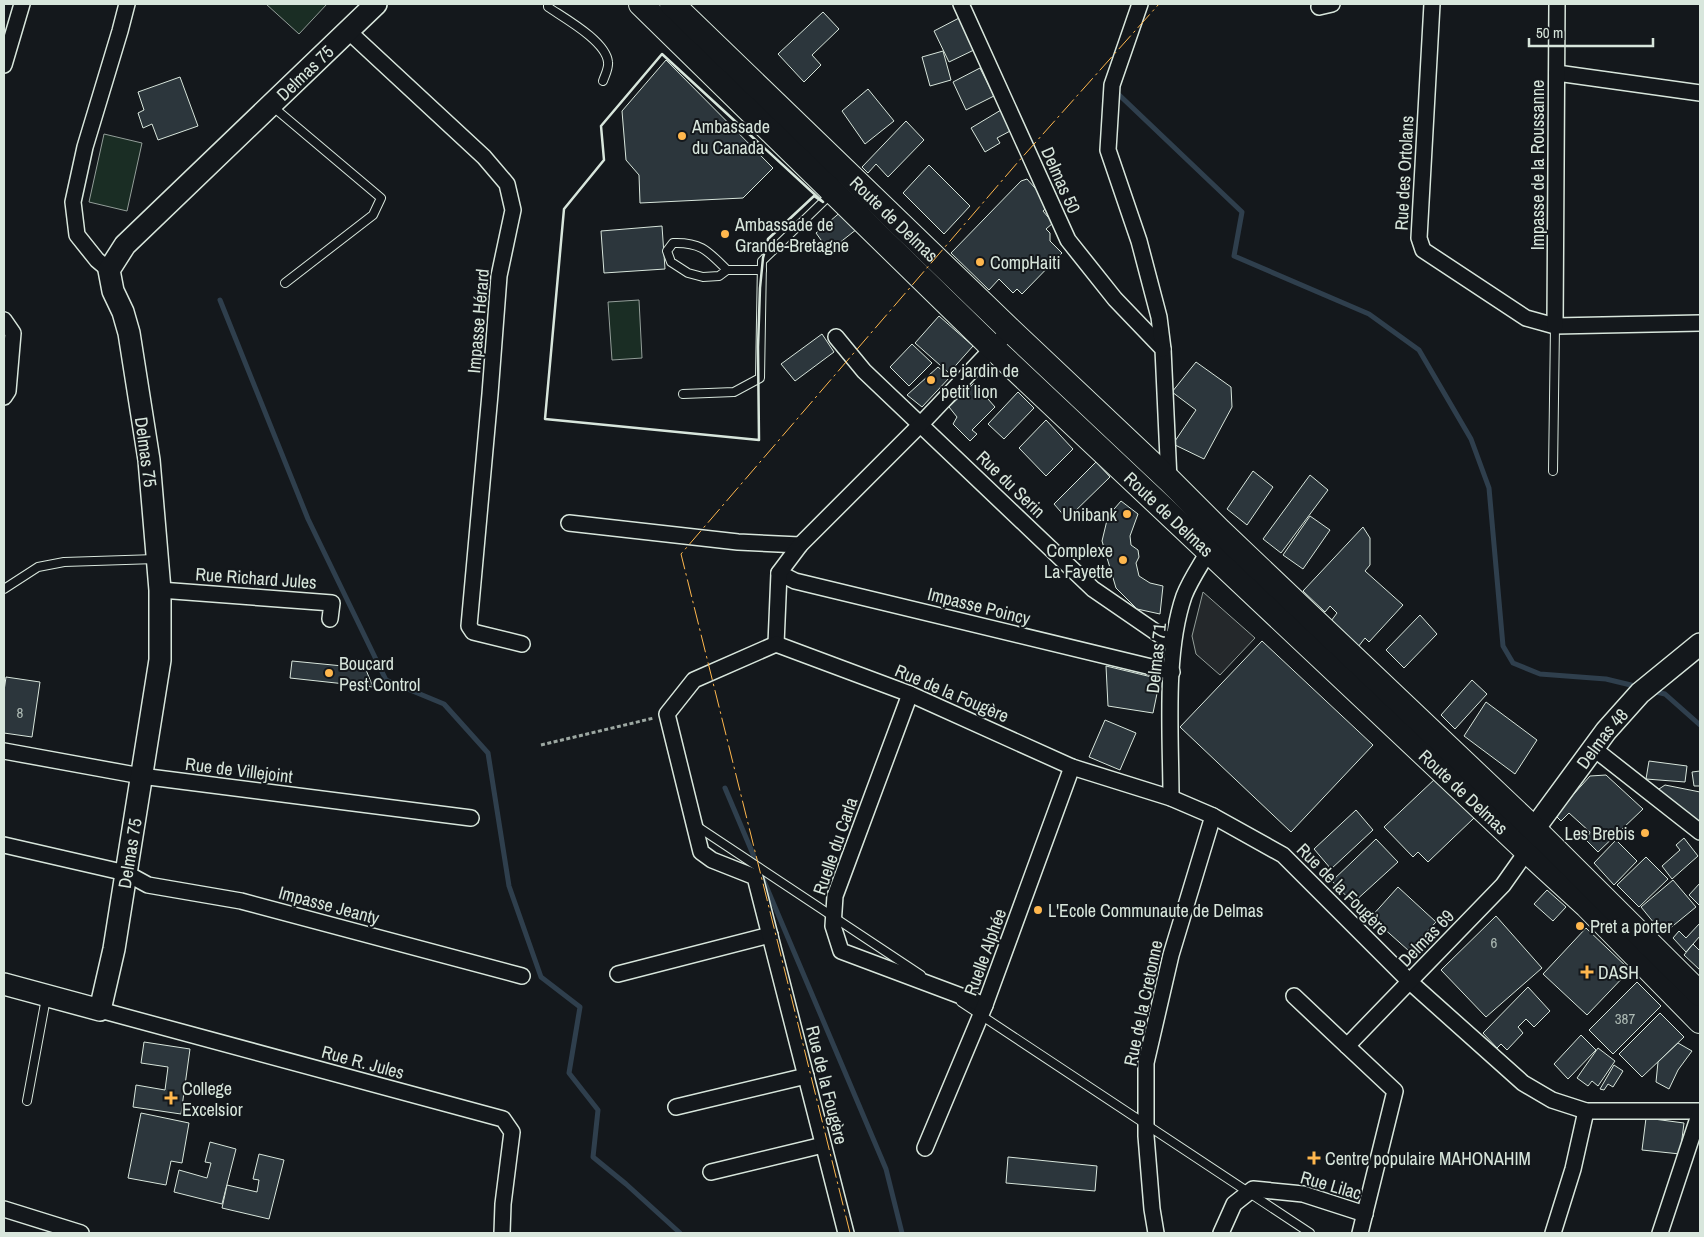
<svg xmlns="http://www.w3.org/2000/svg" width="1704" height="1237" font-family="'Archivo Narrow',sans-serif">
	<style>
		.green { fill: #1a2d24; stroke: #939e99 }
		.parking { fill: #24282b; stroke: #939e99 }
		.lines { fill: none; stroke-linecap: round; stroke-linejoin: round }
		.stream { stroke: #2f3f4d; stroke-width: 5 }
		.building { fill: #2c363c; stroke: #d8e6dc }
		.lane-casing { stroke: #d8e6dc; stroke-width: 10 }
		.street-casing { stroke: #d8e6dc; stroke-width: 18 }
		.secondary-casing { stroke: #d8e6dc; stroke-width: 24 }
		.primary-casing { stroke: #d8e6dc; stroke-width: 26 }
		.path { stroke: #9da8a2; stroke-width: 3; stroke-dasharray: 4 2.5; stroke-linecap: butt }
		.lane { stroke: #14181c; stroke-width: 8 }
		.street { stroke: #14181c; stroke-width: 15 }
		.secondary { stroke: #14181c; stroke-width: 21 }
		.primary { stroke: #14181c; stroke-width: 24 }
		.wall { stroke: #d8e6dc; stroke-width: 2.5 }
		.power { stroke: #ffb74d; stroke-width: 1; stroke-dasharray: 18 4 2.5 4; stroke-linecap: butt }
		.poi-dot { fill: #ffb74d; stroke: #14181c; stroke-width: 2 }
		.labels { text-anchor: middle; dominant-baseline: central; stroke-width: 4; stroke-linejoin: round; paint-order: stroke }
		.number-label { font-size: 15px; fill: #adbab4 }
		.street-label { font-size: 18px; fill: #d8e6dc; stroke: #14181c }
		.poi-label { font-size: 18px; fill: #d8e6dc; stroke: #14181c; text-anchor: start }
	</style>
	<rect width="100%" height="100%" fill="#14181c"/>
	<g class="green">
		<path d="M266,4H327L299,34Z"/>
		<path d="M104,134L142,143L127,211L89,202Z"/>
		<path d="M639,300L642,358L612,360L608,302Z"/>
	</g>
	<path class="parking" d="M1203,592L1255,638L1220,675L1196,654L1192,636Z"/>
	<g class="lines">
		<g class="stream">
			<path d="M1115,91L1242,212L1234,256L1369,314L1419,350L1471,439L1489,488L1503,646L1513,663L1540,674L1606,679L1639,687"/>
			<path d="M220,300L308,519L386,680L444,704L488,753L509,886L541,977L580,1007L569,1073L598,1110L593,1157L626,1184L680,1233"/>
			<path d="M1652,691L1665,694L1700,725"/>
			<path d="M725,788L758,866"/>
			<path d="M761,874L886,1169L902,1233"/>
		</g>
	</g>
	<g class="building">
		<path d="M823,12L839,29L812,55L821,65L804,82L778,54Z"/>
		<path d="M961,17L976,49L949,62L934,31Z"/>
		<path d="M943,51L951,80L930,86L922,57Z"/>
		<path d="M666,60L773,168L743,198L640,203L639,175L626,160L622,111Z"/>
		<path d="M980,68L994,96L966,110L953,82Z"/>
		<path d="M180,77L198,126L158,140L152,124L143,128L138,113L144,110L138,92Z"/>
		<path d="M868,89L894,121L865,144L842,111Z"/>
		<path d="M1001,110L1012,130L997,138L1000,143L985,152L971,128Z"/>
		<path d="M906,121L924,140L888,177L876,164L868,173L862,167Z"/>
		<path d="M929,165L970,206L944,234L903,193Z"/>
		<path d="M1027,179L1050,205L1043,211L1053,223L1046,229L1050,233V241L1062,253L1022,294L1017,289L1013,293L999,279L989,290L951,253L1021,181Z"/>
		<path d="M843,210L857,229L829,251L816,233Z"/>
		<path d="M662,226L665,269L604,273L601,231Z"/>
		<path d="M939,316L973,346L949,373L915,343Z"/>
		<path d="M822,334L834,352L795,381L781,364Z"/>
		<path d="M912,344L932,363L909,386L890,367Z"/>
		<path d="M1196,362L1231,387L1232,407L1204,459L1173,444L1196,410L1172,392Z"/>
		<path d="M938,367L950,377L922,407L907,395Z"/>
		<path d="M974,383L995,407L972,430L977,434L970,441L953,424L957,417L949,407Z"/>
		<path d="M1018,392L1034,408L1004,439L988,424Z"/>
		<path d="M1046,420L1073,449L1046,476L1019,448Z"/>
		<path d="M1096,462L1110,477L1067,519L1054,504Z"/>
		<path d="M1253,471L1273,487L1247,525L1227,509Z"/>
		<path d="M1310,475L1328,490L1281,553L1263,539Z"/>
		<path d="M1121,501L1138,514L1130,536L1131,545L1138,550L1139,557L1136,563L1139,576L1150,583L1163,586L1160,614L1137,609L1116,588L1102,541L1108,516Z"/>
		<path d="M1310,516L1330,530L1303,569L1283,555Z"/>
		<path d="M1363,527L1370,538V565L1365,571L1403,605L1369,642L1365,638L1358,647L1331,621L1337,613L1330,606L1325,612L1303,591Z"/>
		<path d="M1420,615L1437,634L1404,668L1386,650Z"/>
		<path d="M1262,641L1373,745L1291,832L1180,727Z"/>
		<path d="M353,660H362L373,687L290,678L292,661L353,667Z"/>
		<path d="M1106,666L1160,679L1153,713L1108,706Z"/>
		<path d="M6,677L40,682L32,737L4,733V691Z"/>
		<path d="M1472,680L1487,694L1455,729L1441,715Z"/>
		<path d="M1486,702L1537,740L1515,774L1464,736Z"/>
		<path d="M1105,720L1136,733L1120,770L1089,757Z"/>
		<path d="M1649,761L1687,766L1685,782L1646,779Z"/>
		<path d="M1700,771V786H1694L1692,772Z"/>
		<path d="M1606,775L1643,809L1598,852L1586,840L1590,832L1569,813L1561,821L1555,815L1590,776Z"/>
		<path d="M1436,778L1474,818L1428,862L1418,852L1413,857L1384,827Z"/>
		<path d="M1665,785L1700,792V820L1699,822L1656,791Z"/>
		<path d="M1356,810L1373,830L1331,869L1314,849Z"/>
		<path d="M1684,838L1698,856L1672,879L1662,866L1680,850L1676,845Z"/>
		<path d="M1376,839L1398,862L1353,903L1332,881Z"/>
		<path d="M1616,840L1637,861L1614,885L1594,863Z"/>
		<path d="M1646,857L1668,879L1639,907L1617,885Z"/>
		<path d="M1673,880L1696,907L1663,934L1641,907Z"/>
		<path d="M1700,883V906L1689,895Z"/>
		<path d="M1398,887L1436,922L1409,951L1371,917Z"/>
		<path d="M1547,890L1566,907L1553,921L1534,904Z"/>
		<path d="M1496,916L1542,968L1486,1017L1441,970Z"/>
		<path d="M1700,923V936L1686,952L1673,938L1679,931L1686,938Z"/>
		<path d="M1586,928L1630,970L1587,1015L1543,974Z"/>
		<path d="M1693,944L1700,951V970L1684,955Z"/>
		<path d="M1637,982L1661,1006L1613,1054L1589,1030Z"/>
		<path d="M1528,987L1550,1011L1534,1027L1526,1019L1518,1027L1523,1033L1507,1050L1501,1044L1497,1048L1483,1033Z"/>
		<path d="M1660,1013L1684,1037L1642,1077L1619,1054Z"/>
		<path d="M1581,1035L1596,1050L1568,1079L1554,1064Z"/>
		<path d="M144,1042L190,1049L181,1114L133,1107L136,1085L165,1090L168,1067L141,1063Z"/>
		<path d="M1678,1043L1692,1051L1678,1070L1669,1089L1656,1082L1658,1062Z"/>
		<path d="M1598,1048L1615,1061L1598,1086L1592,1081L1588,1086L1577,1078Z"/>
		<path d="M1614,1065L1623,1071L1613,1087L1608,1084L1604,1090L1600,1089Z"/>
		<path d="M141,1113L189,1123L182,1163L171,1161L166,1185L128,1178Z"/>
		<path d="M1646,1118L1684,1123L1680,1154L1642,1150Z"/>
		<path d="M210,1142L236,1149L222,1204L174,1192L179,1170L207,1178L211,1163L205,1162Z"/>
		<path d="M259,1154L284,1160L269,1219L222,1208L227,1185L257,1192L259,1180L253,1179Z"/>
		<path d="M1008,1157L1097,1166L1095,1191L1006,1183Z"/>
	</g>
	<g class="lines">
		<g class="lane-casing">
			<g id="lane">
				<path d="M548,4V7C564,18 606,41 608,62C609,68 605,75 603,81"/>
				<path d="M272,106L381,198L373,215L285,283"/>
				<path d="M727,270L719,276L703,277L688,273L671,262L667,251L673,243C701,242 708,251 727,270H762"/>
				<path d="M683,394L734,392L760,378L762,261L831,194"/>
				<path d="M1553,471L1555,326"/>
				<path d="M4,589L38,567L64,562L156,559"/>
				<path d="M695,825L921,975"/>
				<path d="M961,1002L1310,1233"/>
				<path d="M27,1101L46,998"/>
			</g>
		</g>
		<g class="street-casing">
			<g id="street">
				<path d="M961,4L1068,240L1115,299L1163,349L1169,480"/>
				<path d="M1140,4L1112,85L1108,150L1139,241L1159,317L1163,349"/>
				<path d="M1432,4L1419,238L1423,250L1526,318L1555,326L1700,323"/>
				<path d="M1319,7L1332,4"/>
				<path d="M347,30L484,157L507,184L513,210L499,276L490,394L469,626L473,632L522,644"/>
				<path d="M4,65L22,4"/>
				<path d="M1557,73L1700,93"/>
				<path d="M109,270L97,260L77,235L73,202L85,147L120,31L127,4"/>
				<path d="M4,320L13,333L8,391L4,397"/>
				<path d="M1555,326L1557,4"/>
				<path d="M836,337L864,371L1093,589L1173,644"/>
				<path d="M569,523L738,542L800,545"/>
				<path d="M779,573L795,581L1172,672"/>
				<path d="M160,590L332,603L330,619"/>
				<path d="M776,644L779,573L800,545L921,424L1010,330"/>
				<path d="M910,694L835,896L833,926L841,951L985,1005"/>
				<path d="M1593,748L1700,832"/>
				<path d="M4,751L141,776L471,818"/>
				<path d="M1171,798C1171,737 1164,654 1184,596C1191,578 1203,562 1212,545"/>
				<path d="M4,845L126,873L148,885L241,901L522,976"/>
				<path d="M618,974L770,935"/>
				<path d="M1294,996L1347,1046"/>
				<path d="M100,1010L503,1119L512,1132L503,1204L502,1233"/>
				<path d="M676,1107L806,1076"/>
				<path d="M925,1148L985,1005L1072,767"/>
				<path d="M711,1172L823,1145"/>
				<path d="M4,1209L81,1233"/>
				<path d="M846,1233L755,877L712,860L701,852L667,714L694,680L776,644L910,694L1072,767L1171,798L1213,816L1283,855L1410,982L1523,1083L1552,1100L1586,1111H1700"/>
				<path d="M1156,1233L1152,1209L1146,1136V1063L1171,955L1213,816"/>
				<path d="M1221,1233L1234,1204L1253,1189L1303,1194L1365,1214"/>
				<path d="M1360,1233L1395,1091L1347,1046L1503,885L1527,851"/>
				<path d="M1553,1233L1573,1169L1586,1111"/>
				<path d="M1660,1233L1700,1112"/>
			</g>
		</g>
		<g class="secondary-casing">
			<g id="secondary">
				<path id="s1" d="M1529,845L1534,829L1606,731L1640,693L1700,644"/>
				<path id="s2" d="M4,984L100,1010L114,949L160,660V590L149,460L129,333L123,312L113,291L109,270L125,245L376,4"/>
			</g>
		</g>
		<g class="primary-casing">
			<g id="primary">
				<path id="s3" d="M641,4L993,348L1527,851L1587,906L1700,1021"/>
				<path id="s4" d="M672,4L1010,330L1169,480L1220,531L1534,829L1700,994"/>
			</g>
		</g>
		<path class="path" d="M541,745L654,718"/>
		<use href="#lane" class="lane"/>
		<use href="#street" class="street"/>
		<use href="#secondary" class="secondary"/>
		<use href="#primary" class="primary"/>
		<path class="wall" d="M662,54L823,202L814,196L768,239L763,258L760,288L758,347L759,440L545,419L564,209L604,160L601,126Z"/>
		<path class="power" d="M850,1233L681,554L1018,162L1159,4"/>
	</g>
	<g class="poi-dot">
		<circle cx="682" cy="136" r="5"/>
		<circle cx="725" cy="234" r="5"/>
		<circle cx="980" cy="262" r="5"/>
		<circle cx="931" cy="380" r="5"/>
		<circle cx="1127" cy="514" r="5"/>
		<circle cx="1123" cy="560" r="5"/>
		<circle cx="329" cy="673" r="5"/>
		<circle cx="1645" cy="833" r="5"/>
		<circle cx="1038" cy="910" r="5"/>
		<circle cx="1580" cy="926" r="5"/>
		<path d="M1584.5 964.5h5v5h5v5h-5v5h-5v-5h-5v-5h5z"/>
		<path d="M168.5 1090.5h5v5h5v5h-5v5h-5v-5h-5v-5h5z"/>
		<path d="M1311.5 1150.5h5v5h5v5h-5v5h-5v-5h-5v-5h5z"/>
	</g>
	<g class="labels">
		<g class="number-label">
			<text x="20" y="712">8</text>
			<text x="1494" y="942">6</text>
			<text x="1625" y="1018">387</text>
		</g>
		<g class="street-label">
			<text stroke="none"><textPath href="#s2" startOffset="1129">Delmas 75</textPath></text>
			<text transform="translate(1537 165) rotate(-90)">Impasse de la Roussanne</text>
			<text transform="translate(1404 173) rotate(-87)">Rue des Ortolans</text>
			<text transform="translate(1061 180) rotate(66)">Delmas 50</text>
			<text stroke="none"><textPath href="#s4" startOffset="309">Route de Delmas</textPath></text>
			<text transform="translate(478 321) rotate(-85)">Impasse Hérard</text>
			<text transform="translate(146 452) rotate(82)">Delmas 75</text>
			<text transform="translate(1011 484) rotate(44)">Rue du Serin</text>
			<text stroke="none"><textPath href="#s3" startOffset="734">Route de Delmas</textPath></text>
			<text transform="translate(256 578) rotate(4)">Rue Richard Jules</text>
			<text transform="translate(979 606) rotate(14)">Impasse Poincy</text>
			<text transform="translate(1156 658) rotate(-84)">Delmas 71</text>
			<text transform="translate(952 693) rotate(23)">Rue de la Fougère</text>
			<text stroke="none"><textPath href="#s1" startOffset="130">Delmas 48</textPath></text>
			<text transform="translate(239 770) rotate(7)">Rue de Villejoint</text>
			<text stroke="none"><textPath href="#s3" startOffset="1139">Route de Delmas</textPath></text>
			<text transform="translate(835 846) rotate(-71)">Ruelle du Carla</text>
			<text stroke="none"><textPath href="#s2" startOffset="259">Delmas 75</textPath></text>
			<text transform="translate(1343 889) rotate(45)">Rue de la Fougère</text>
			<text transform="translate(329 905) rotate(15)">Impasse Jeanty</text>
			<text transform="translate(1426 938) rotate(-46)">Delmas 69</text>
			<text transform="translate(985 952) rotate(-70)">Ruelle Alphée</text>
			<text transform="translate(1143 1003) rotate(-78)">Rue de la Cretonne</text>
			<text transform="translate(363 1062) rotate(15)">Rue R. Jules</text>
			<text transform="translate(827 1085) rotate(76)">Rue de la Fougère</text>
			<text transform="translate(1331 1185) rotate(16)">Rue Lilac</text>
		</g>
		<g class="poi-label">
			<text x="692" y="126">Ambassade<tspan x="692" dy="21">du Canada</tspan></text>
			<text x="735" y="224">Ambassade de<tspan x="735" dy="21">Grande-Bretagne</tspan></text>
			<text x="990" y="262">CompHaiti</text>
			<text x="941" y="370">Le jardin de<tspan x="941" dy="21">petit lion</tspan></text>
			<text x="1117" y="514" text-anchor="end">Unibank</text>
			<text x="1113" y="550" text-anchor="end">Complexe<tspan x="1113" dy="21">La Fayette</tspan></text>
			<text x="339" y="663">Boucard<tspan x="339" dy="21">Pest Control</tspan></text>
			<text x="1635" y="833" text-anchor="end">Les Brebis</text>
			<text x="1048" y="910">L'Ecole Communaute de Delmas</text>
			<text x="1590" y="926">Pret a porter</text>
			<text x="1598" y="972">DASH</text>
			<text x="182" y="1088">College<tspan x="182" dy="21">Excelsior</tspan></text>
			<text x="1325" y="1158">Centre populaire MAHONAHIM</text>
		</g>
	</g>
	<rect width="1704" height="1237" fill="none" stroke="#d8e6dc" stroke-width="10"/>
	<path d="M1529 38v8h124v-8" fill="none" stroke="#d8e6dc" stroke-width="2.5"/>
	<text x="1536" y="38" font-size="15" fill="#d8e6dc" stroke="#14181c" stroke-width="4" paint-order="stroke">50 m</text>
</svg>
